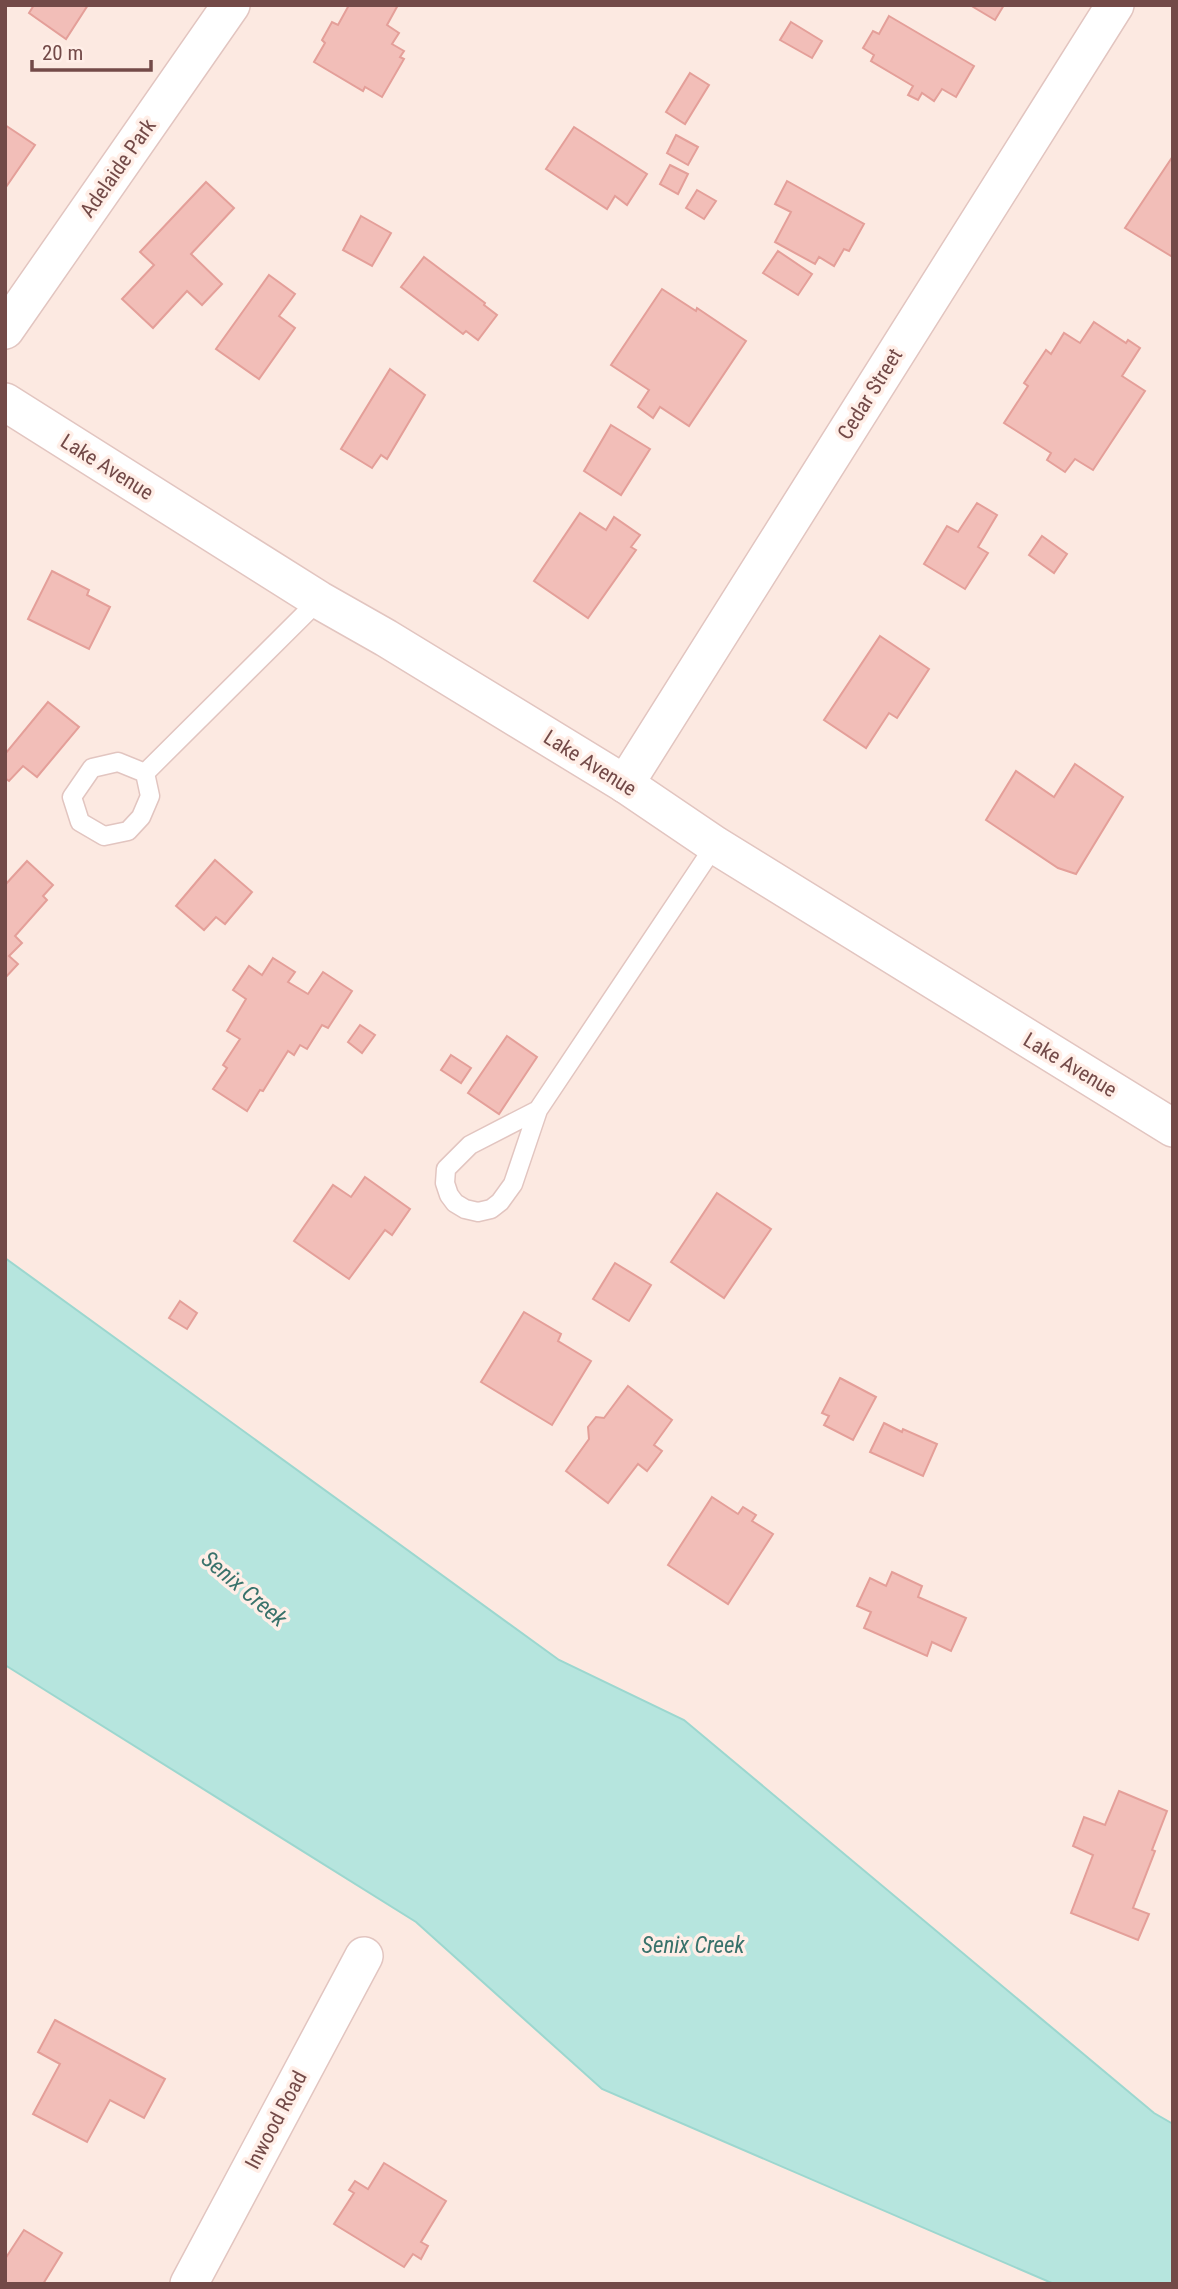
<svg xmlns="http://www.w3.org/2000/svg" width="1178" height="2289" font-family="'Roboto Condensed',sans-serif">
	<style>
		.water { fill: #b6e5de; stroke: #9cd7cf; stroke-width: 2 }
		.building { fill: #f2beb8; stroke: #e49f99; stroke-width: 2 }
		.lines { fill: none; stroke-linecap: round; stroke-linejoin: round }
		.lane-casing { stroke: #e2c5c0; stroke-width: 21 }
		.street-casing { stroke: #e2c5c0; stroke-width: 40 }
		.lane { stroke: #fff; stroke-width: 18 }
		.street { stroke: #fff; stroke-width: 37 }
		.labels { text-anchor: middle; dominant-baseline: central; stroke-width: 7; stroke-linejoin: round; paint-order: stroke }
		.street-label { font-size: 21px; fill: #734a48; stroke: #ffeee7 }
		.water-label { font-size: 23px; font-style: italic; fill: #39726b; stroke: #ffeee7 }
	</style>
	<rect width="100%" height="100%" fill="#fce9e1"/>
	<path class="water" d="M5,1258L559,1660L684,1720L1154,2113L1173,2124V2284H1054L602,2089L416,1922L5,1665Z"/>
	<g class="building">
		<path d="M34,5H88L66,39L29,13Z"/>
		<path d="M349,5H398L387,25L399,33L392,44L404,51L400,57L404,59L382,97L365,87L363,91L314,62L325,43L322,40L332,22L338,25Z"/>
		<path d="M970,5H1004L995,20Z"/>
		<path d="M889,16L974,66L956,97L942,89L934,101L922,93L918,100L908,95L913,86L871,61L874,55L863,48L873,31L879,34Z"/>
		<path d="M791,22L822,41L812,58L780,40Z"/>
		<path d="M690,73L709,85L685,124L666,112Z"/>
		<path d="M5,125L35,145L6,187H5Z"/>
		<path d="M574,127L647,174L627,205L615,196L607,209L546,169Z"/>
		<path d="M676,135L698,147L688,165L667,153Z"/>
		<path d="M1173,156V254L1171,256L1125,228Z"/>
		<path d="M670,165L688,174L678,194L660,184Z"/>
		<path d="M787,181L864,224L849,251L844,249L834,266L819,257L815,264L775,242L791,212L775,204Z"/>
		<path d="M206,182L234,208L191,254L222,284L202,305L187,291L153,328L122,299L154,265L140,252Z"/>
		<path d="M697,190L716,201L704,219L686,208Z"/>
		<path d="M361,216L391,233L372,266L343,250Z"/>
		<path d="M778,251L812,274L798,295L763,273Z"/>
		<path d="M424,257L485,303L484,305L497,315L478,340L466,331L463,334L401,287Z"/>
		<path d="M269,275L295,294L279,316L295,328L259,379L216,349Z"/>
		<path d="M662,289L696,311L697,308L746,341L689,426L660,407L653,418L638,407L649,390L611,365Z"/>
		<path d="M1094,322L1126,343L1128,340L1140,348L1122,376L1145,391L1093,470L1075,459L1065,472L1047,460L1051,453L1004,423L1028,386L1024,383L1046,350L1051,354L1064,333L1080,343Z"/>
		<path d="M390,369L425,395L387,459L381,455L372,468L341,449Z"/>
		<path d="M611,425L650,449L621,495L584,471Z"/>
		<path d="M977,503L997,515L978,547L988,553L965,589L924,564L947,526L958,532Z"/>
		<path d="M580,513L606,530L614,517L640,535L631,547L636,550L588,618L534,581Z"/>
		<path d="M1042,536L1067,554L1054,573L1029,555Z"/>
		<path d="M52,571L89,590L87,595L110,607L89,649L28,619Z"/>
		<path d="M880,636L929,669L897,718L889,713L866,748L824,720Z"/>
		<path d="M48,702L79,727L37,777L23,766L9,781L5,778V754Z"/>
		<path d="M1075,764L1123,797L1076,874L1058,868L986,820L1016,771L1054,797Z"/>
		<path d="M215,860L252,892L225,924L216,917L204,930L176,906Z"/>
		<path d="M27,861L53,885L43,896L47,900L15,936L22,943L9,956L18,964L5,978V885Z"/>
		<path d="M273,958L295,972L288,982L308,994L323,972L352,991L328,1028L322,1025L307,1049L300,1045L294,1055L288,1051L263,1091L260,1090L247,1111L213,1089L227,1068L223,1065L240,1039L227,1031L246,999L233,990L249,966L262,975Z"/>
		<path d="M360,1025L375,1035L362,1053L348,1042Z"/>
		<path d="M507,1036L537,1057L499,1114L468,1093Z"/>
		<path d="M451,1055L471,1068L461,1083L441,1070Z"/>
		<path d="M365,1177L410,1209L392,1235L385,1230L349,1279L294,1241L333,1185L351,1197Z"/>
		<path d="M717,1193L771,1229L724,1298L671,1262Z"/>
		<path d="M615,1263L651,1285L629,1321L593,1299Z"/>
		<path d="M180,1301L197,1313L187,1329L169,1318Z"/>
		<path d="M524,1312L561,1334L558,1341L591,1361L552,1425L481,1382Z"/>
		<path d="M840,1378L876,1397L853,1440L824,1425L829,1416L822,1413Z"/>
		<path d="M628,1386L672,1420L654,1445L662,1451L647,1471L638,1464L608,1503L566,1471L589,1439L588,1427L596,1417L604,1418Z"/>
		<path d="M884,1423L902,1432L903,1429L937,1444L923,1476L870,1452Z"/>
		<path d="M712,1497L738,1514L743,1507L756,1515L752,1521L773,1534L728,1604L668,1565Z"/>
		<path d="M892,1572L922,1586L918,1597L966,1618L951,1651L932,1642L927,1656L864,1628L871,1612L857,1606L870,1578L886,1586Z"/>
		<path d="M1119,1791L1167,1811L1152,1850L1155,1851L1133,1908L1149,1914L1138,1940L1071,1913L1093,1855L1073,1846L1084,1817L1105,1825Z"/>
		<path d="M55,2020L165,2079L144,2118L110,2100L87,2142L33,2114L60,2064L38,2052Z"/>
		<path d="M384,2163L446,2201L421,2242L428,2246L421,2259L413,2254L404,2267L334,2224L354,2193L349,2190L355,2181L368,2189Z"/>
		<path d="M24,2230L62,2253L43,2284H5V2259Z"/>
	</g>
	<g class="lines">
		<g class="lane-casing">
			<g id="lane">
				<path d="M145,773L118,762L92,768L72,797L80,822L104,836L128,831L141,817L150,796L145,773L319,600"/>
				<path d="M538,1110L513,1184L500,1202L491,1209L478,1212L465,1209L455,1203L449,1195L445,1183L446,1169L470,1145L538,1110L715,845"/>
			</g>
		</g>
		<g class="street-casing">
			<g id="street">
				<path d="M5,330L231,5"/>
				<path d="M5,402L319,600L386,638L625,784L715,845L1173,1128"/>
				<path d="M625,784L1115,5"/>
				<path d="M189,2284L364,1956"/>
			</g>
		</g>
		<use href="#lane" class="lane"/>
		<use href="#street" class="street"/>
	</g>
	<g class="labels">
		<g class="street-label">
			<text transform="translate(118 168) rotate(-55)">Adelaide Park</text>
			<text transform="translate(870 394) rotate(-58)">Cedar Street</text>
			<text transform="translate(107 467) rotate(32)">Lake Avenue</text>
			<text transform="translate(590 763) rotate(32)">Lake Avenue</text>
			<text transform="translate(1070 1065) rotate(31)">Lake Avenue</text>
			<text transform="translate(276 2120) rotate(-62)">Inwood Road</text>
		</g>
		<g class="water-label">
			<text transform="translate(244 1589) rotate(40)">Senix Creek</text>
			<text x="693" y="1945">Senix Creek</text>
		</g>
	</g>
	<rect width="1178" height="2289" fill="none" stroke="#734a48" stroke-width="14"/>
	<path d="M32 60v10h119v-10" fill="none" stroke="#734a48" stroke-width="3.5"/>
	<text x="42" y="60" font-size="21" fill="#734a48" stroke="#ffeee7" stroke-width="5" paint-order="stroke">20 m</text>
</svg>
